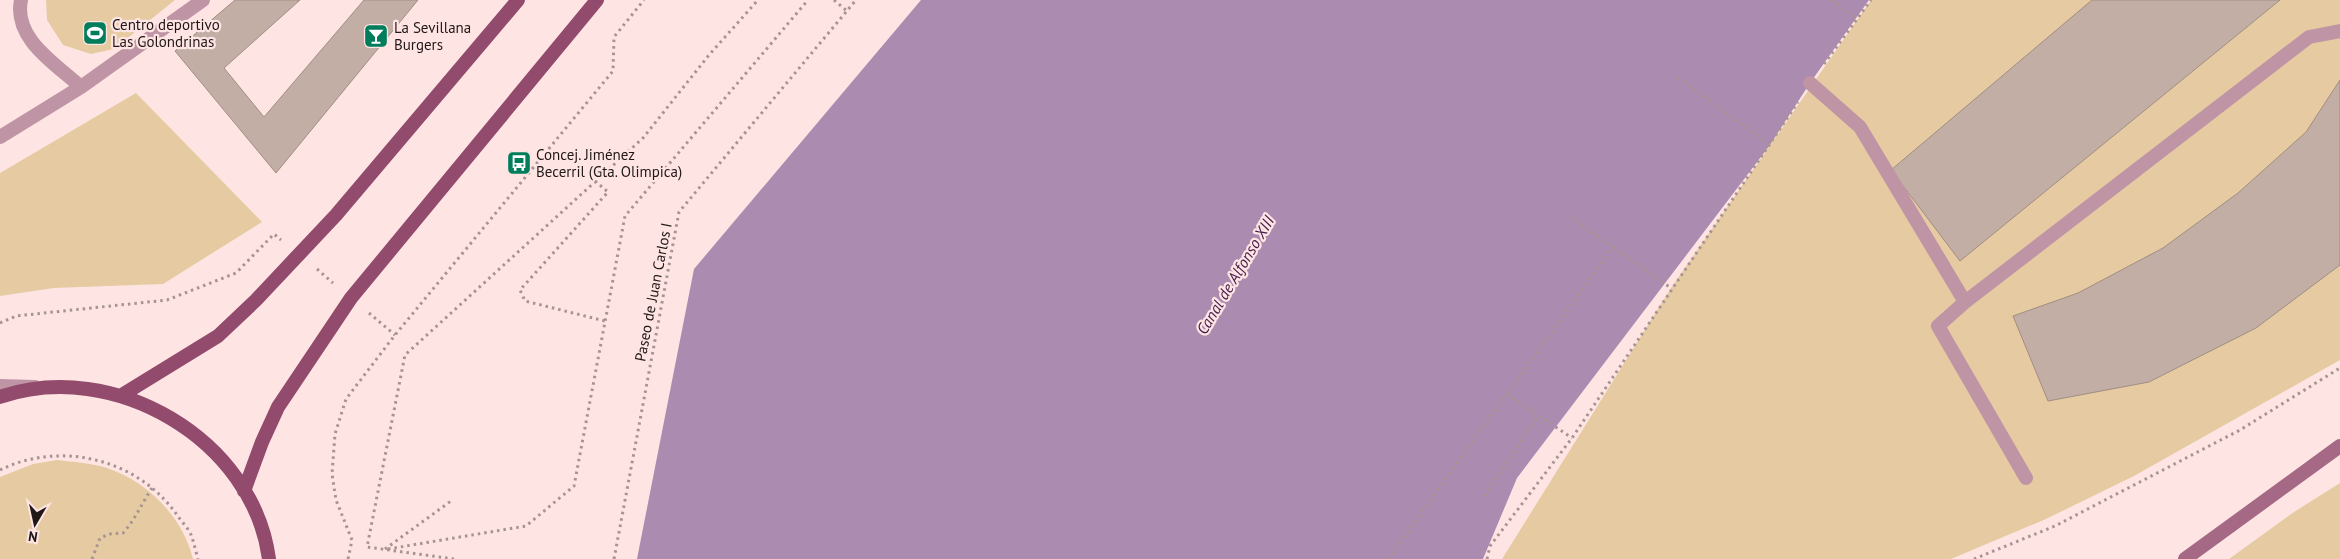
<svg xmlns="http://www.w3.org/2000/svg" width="2340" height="559" font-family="'PT Sans',sans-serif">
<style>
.green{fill:#e6cba2}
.water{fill:#ab8bb0}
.building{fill:#c2aea4;stroke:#a08d83}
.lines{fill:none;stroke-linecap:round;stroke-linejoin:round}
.path{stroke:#a69493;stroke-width:3;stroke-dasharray:2.5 4;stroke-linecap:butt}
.service{stroke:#bf95a6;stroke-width:14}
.minor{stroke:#bf95a6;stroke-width:14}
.secondary{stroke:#a56985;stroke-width:14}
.primary{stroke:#924a6d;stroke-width:14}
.labels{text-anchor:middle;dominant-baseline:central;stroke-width:4.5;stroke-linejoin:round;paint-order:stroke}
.poi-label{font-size:15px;fill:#201717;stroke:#fee5e4;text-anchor:start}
.street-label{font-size:15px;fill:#201717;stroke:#fee5e4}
.water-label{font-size:16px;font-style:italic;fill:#441b4a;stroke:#fee5e4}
</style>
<rect width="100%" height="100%" fill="#fee5e4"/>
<path class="green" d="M46 0H175L114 49 91 54 63 45 47 20Z
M1871 0H2340V360L2134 476 2046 519 1951 559H1502L1671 288Z
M136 93 262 222 163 284 54 288 0 296V173Z
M57 460C74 462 91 463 107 468 147 481 183 517 193 559H0V477L33 464Z
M2340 483V559H2229L2294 512Z"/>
<path class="water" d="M921 0H1869L1810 83 1770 145 1517 478 1483 559H637L694 269Z"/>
<path class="building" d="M235 0H300L224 68 264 117 364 0H418L276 173 175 51Z
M2092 0H2280L1960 261 1891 170Z
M2340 80V265L2256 328 2149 382 2048 401 2013 316 2078 293 2163 248 2238 193 2306 132Z"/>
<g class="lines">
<path class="path" d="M834 0 847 11
M1832 0 1857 18
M1824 64 1871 0
M1678 77 1770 145
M595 181 608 192 520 290 525 301 605 321
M1571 217 1671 288
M317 269 333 283
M369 313 395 335
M0 323 16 316 167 300 236 273 274 234 281 240
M1507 394 1572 438
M0 470C61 440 138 459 177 515 182 522 189 529 192 537 194 544 196 552 198 559
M1485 496 1538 415
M385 549 451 501
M388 549 526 526 574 486 625 216 808 0
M92 559 100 538 110 534 123 533C135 520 142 503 152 488
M348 559 352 540 336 500 332 474 335 434 346 399 395 335 613 71 614 37 644 0
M454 559 367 547 405 355 643 138 709 55 758 0
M614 559 679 212 856 0
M1388 559 1613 247
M1487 559 1490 546 1572 438 1798 102
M1974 559 2055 526 2240 430 2340 368"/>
<path class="service" d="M1810 83 1860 127 1965 302
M2026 478 1938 326 1965 302 2309 37 2340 31"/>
<path class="minor" d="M21 0C13 39 56 64 81 87
M0 137 81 87 203 0
M0 386 35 387"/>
<path class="secondary" d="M2185 559 2340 446"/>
<path class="primary" d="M122 395 218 336 256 300 336 215 518 0
M0 397C113 358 253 439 269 559
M244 491 262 442 278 407 351 298 597 0"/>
</g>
<defs>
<symbol id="stadium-square" viewBox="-11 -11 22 22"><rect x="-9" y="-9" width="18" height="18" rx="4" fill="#017d5c" stroke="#fee5e4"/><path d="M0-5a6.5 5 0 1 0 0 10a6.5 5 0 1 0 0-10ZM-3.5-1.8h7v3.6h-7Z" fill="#fff"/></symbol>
<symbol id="bar-square" viewBox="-11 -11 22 22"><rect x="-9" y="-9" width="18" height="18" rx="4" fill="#017d5c" stroke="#fee5e4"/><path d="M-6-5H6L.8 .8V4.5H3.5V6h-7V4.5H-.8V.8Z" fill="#fff"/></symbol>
<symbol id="bus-square" viewBox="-11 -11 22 22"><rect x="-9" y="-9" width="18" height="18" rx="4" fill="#017d5c" stroke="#fee5e4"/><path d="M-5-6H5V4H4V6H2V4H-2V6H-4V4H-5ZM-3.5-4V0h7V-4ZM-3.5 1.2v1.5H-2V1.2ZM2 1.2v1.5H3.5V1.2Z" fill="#fff"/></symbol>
</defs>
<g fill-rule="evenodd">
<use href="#stadium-square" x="81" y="19" width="28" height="28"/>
<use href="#bar-square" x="362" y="22" width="28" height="28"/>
<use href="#bus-square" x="505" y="149" width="28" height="28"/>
</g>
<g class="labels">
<g class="poi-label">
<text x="112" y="24">Centro deportivo<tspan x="112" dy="17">Las Golondrinas</tspan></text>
<text x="394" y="27">La Sevillana<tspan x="394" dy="17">Burgers</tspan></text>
<text x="536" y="154">Concej. Jiménez<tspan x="536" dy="17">Becerril (Gta. Olimpica)</tspan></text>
</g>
<g class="street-label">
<text transform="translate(653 292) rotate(-79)">Paseo de Juan Carlos I</text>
</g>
<g class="water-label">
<text transform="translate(1235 275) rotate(-59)">Canal de Alfonso XIII</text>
</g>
</g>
<g transform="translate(35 524) rotate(189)" stroke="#fee5e4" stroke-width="4" paint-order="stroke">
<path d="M0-4L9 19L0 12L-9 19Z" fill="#201717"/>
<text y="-8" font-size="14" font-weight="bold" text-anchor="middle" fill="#201717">N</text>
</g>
</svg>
